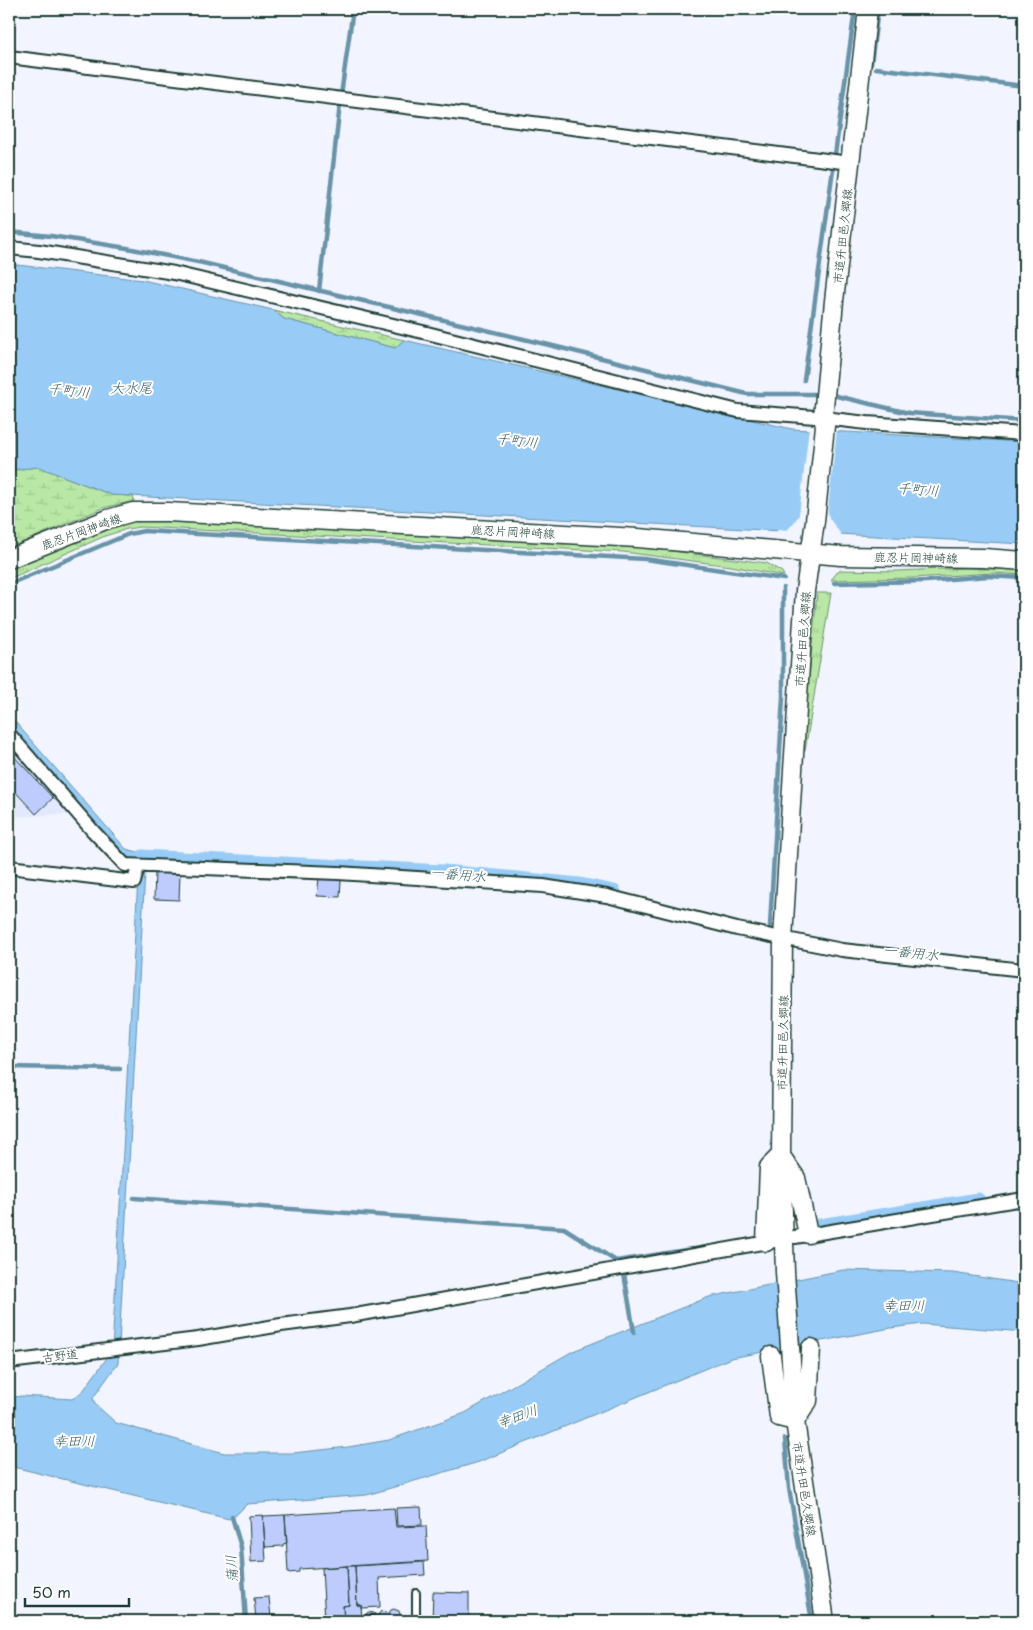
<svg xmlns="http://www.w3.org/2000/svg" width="1033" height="1630" font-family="'Playpen Sans','Klee One',sans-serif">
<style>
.built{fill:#e2e9fe}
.grass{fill:url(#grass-tufts);stroke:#6c926c}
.wetland{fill:url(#wetland-marsh);stroke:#6c926c}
.water{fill:#98ccf6;stroke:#6893a8}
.pier{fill:#f2f5ff}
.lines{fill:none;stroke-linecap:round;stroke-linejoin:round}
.stream{stroke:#6893a8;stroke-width:4.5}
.canal{stroke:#98ccf6;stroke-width:15}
.building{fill:#bdccfd;stroke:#1f3d34}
.lane-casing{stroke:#1f3d34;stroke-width:10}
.street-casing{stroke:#1f3d34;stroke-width:16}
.secondary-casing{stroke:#1f3d34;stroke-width:21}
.lane{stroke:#fff;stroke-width:6}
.street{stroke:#fff;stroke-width:12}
.secondary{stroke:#fff;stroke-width:18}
.labels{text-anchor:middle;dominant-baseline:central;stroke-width:4;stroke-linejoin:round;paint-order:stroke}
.street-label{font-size:12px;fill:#1f3d34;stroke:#fff}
.water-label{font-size:14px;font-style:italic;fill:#3d6164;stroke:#fff}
</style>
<defs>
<pattern id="grass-tufts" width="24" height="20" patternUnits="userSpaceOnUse" patternTransform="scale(1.25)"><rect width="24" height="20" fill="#b9e7a5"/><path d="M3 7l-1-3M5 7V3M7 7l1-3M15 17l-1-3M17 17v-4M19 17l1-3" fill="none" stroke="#9fc78f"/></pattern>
<pattern id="wetland-marsh" width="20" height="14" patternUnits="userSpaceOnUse" patternTransform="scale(1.25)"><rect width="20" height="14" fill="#b9e7a5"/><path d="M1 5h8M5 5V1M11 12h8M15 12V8" fill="none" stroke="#9fc78f"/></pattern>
</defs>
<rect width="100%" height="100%" fill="#f2f5ff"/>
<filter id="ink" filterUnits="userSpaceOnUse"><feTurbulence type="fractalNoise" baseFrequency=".02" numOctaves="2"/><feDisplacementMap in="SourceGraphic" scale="10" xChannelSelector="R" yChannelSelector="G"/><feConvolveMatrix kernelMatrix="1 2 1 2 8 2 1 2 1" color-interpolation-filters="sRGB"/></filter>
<g filter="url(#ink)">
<path class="built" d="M9 743 68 814 9 817Z"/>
<path class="grass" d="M143 519 623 545 767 563 782 572 784 576 731 566 623 552 140 527 127 529 105 536 9 579V567L105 526 133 520Z
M966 568 1024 570V575L993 573 913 578 831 580 839 570 897 571Z
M817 593H831L805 751H802Z"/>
<path class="wetland" d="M273 310 404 340 395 348 284 319Z
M39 467 112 495 133 496 134 501 103 508 9 548V470Z"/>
<path class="water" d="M9 264 143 280 273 310 284 319 395 348 404 340 792 429 1024 442V544L112 495 39 467 9 470Z
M9 715 126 849 146 854 118 1363 93 1398 95 1404 116 1423 224 1453H293L348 1447 389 1440 465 1413 573 1351 709 1297 843 1270 953 1273 1024 1284V1332L923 1324 891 1328 731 1358 479 1462 367 1495 247 1504 236 1515 229 1519 9 1466V1398L21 1396 72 1399 83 1391 112 1351 139 860 123 856 9 728Z"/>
<path class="pier" d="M809 427 837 429 828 510 829 518 842 536 777 532 778 529 787 530 793 524 799 515Z"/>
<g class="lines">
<path class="stream" d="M871 64 878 9
M876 68 1024 86
M9 232 51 236 127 248 203 263 545 344 747 394H820
M319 291 341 95 353 9
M804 380 855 9
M828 394 909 413 1024 421
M834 583 926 581 988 576 1024 578
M9 584 129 534 144 531 645 559 784 579
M770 926 783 697V588
M9 1067 120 1069
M134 1198 564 1228 616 1261 692 1249
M624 1274 634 1332
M785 1439 789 1488 812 1621
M232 1517 241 1547 246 1621"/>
<path class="canal" d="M142 857 444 872 580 885 614 892
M820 1226 978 1200"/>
</g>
<path class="building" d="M9 751 53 798 36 814 9 785Z
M155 873 180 874 179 900 154 899Z
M319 878 341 880 340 897 317 896Z
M421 1507 422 1525 397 1526 396 1508Z
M394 1508 396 1527 426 1526 428 1561 299 1569V1572L288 1573 285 1515Z
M263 1515 266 1561 251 1562 249 1516Z
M285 1515 287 1543 283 1544V1546L265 1547 263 1516Z
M424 1562 425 1575 379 1578 380 1607 361 1608V1605H357L355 1566Z
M347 1566H355L357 1605H361L362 1620 358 1621H344L343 1606 349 1605Z
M347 1566 349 1605 343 1606 344 1621H325L322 1568Z
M433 1592 469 1593V1621H432Z
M269 1597 271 1618 256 1620 254 1598Z
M394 1609 399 1611 400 1614 398 1620H375L374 1615H365V1620V1615L368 1612 374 1613 377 1617 381 1611 386 1612 388 1614 391 1610Z
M365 1615H374L375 1620 398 1619V1621H358L366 1620Z"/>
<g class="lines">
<defs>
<path id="lane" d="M416 1593V1621"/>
<path id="street" d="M9 57 850 163
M9 248 39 251 174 273 427 333 738 411 815 417 867 423 1024 434
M9 734 93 831 125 865 338 873 543 886 607 896 737 929 842 950 1024 970
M9 867 134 882 138 866
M795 1237 1024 1199
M9 1362 198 1339 281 1325 350 1316 774 1241"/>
<path id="secondary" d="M9 559 108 519 133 512H168L638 538 841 556 984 558 1024 561
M781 1156 796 1178 808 1234
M766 1242 769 1167 781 1155
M771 1356 779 1417 795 1421
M795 1421 808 1401 811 1348
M825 1621 795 1421 785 1272 781 1155 783 939 793 770 805 591 815 521 825 426 823 417 834 301 868 9"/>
</defs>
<use href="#lane" class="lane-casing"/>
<use href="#street" class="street-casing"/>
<use href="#secondary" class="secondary-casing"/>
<use href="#lane" class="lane"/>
<use href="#street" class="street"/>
<use href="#secondary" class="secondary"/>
</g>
</g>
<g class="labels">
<g class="street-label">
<text transform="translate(842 236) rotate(-84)">市道升田邑久郷線</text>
<text transform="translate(81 531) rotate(-20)">鹿忍片岡神崎線</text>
<text transform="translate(513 531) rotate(3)">鹿忍片岡神崎線</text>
<text transform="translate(916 557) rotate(1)">鹿忍片岡神崎線</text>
<text transform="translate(802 639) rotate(-86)">市道升田邑久郷線</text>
<text transform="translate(782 1043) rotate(-89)">市道升田邑久郷線</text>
<text transform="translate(60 1355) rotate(-7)">古野道</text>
<text transform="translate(805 1489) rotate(81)">市道升田邑久郷線</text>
</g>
<g class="water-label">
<text x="131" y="387">大水尾</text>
<text transform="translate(69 390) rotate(6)">千町川</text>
<text transform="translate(517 440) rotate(7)">千町川</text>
<text transform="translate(918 489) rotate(4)">千町川</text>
<text transform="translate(458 874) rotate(5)">一番用水</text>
<text transform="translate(911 952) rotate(6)">一番用水</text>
<text transform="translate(904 1305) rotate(-1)">幸田川</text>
<text transform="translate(517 1416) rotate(-20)">幸田川</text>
<text x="74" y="1440">幸田川</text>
<text transform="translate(231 1569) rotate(-94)">蒲川</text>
</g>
</g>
<rect width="1033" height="1630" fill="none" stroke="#fff" stroke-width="30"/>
<rect x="15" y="15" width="1003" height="1600" fill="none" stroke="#1f3d34" stroke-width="2" filter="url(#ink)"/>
<path d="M25 1598v8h104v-8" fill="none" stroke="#1f3d34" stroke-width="2.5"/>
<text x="32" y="1598" font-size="15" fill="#1f3d34" stroke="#ffffff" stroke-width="4" paint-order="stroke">50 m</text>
</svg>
